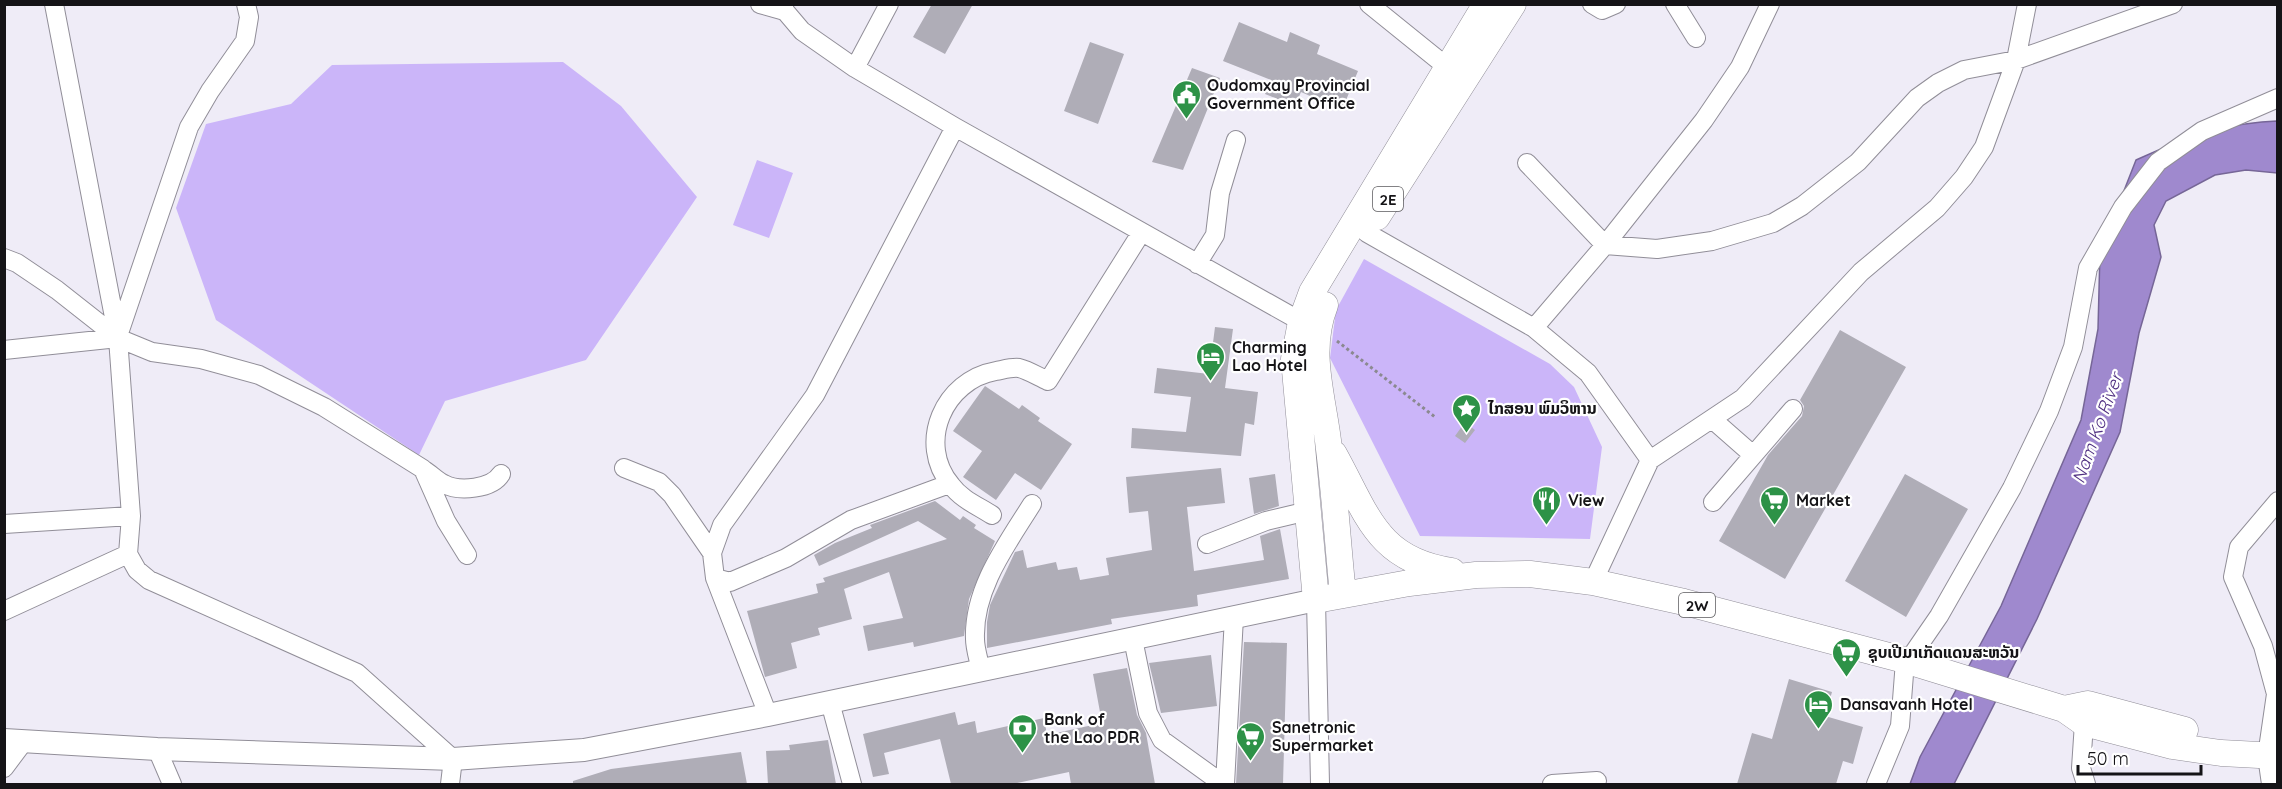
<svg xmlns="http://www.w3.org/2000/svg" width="2282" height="789" font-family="Quicksand,'Noto Sans Lao',sans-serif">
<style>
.green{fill:#cbb5f9}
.water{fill:#9f89ce;stroke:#766697;stroke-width:1.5}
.building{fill:#afadb7}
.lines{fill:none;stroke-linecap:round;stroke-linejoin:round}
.minor-casing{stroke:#918e98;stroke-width:20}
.major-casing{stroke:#918e98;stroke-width:24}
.highway-casing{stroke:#918e98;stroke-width:27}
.path{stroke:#8b8990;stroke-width:3;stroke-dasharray:3 3;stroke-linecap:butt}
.minor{stroke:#fff;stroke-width:18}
.major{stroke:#fff;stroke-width:22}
.highway{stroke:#fff;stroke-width:26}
.labels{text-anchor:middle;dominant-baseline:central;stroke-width:4.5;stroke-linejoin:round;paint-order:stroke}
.shield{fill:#fff;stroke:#5b5a5d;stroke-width:1.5}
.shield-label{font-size:15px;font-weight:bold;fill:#151417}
.poi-label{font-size:16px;font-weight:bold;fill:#151417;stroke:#fff;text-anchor:start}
.water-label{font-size:18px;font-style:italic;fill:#4f2f81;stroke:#fff}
</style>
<rect width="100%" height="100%" fill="#efecf7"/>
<path class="green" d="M563 62 621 106 697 197 586 360 445 401 419 455 216 320 176 208 206 124 291 104 332 65Z
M757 160 793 173 769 238 733 225Z
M1364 259 1550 364 1574 387 1602 447 1590 539 1420 536 1330 358 1336 310Z"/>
<path class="water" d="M2277 121V173L2246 170 2215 175 2166 201 2154 225 2161 257 2139 333 2120 432 2037 619 1954 784H1910L1920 757 2001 606 2081 420 2098 329 2100 252 2136 160C2179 140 2229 122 2277 121Z"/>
<path class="building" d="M932 4H973L945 54 913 37Z
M1239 22 1287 42 1290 32 1320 45 1317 54 1358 71 1342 110 1301 92 1295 106 1265 94 1271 80 1223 61Z
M1090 42 1124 54 1098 124 1064 111Z
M1192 68 1220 78 1183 170 1152 162Z
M1215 327 1233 329 1225 388 1258 392 1254 425 1245 423 1241 456 1131 448 1132 428 1186 432 1191 397 1154 393 1157 368 1209 374Z
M1840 330 1906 367 1785 579 1719 541 1768 455 1802 416 1804 406 1800 400Z
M985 386 1019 409 1022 405 1040 418 1038 421 1072 444 1041 490 1015 473 996 500 963 477 982 451 953 431Z
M1465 422 1475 430 1465 443 1455 436Z
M1221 468 1225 503 1187 507 1194 571 1264 560 1260 536 1280 529 1289 579 1197 595 1198 606 1111 619 1112 624 987 648V622L990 605 1015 552 1023 550 1027 568 1056 562 1058 570 1077 567 1080 580 1109 575 1106 558 1152 550 1148 511 1129 513 1126 477Z
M1275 474 1279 506 1254 514 1249 478Z
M1905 474 1968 509 1906 617 1845 581Z
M935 501 960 520 963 516 976 525 974 528 995 541 969 599 964 636 914 647 913 642 868 651 863 626 903 618 889 572 844 589 852 619 818 628 820 635 791 643 797 668 765 677 747 611 818 593 816 584 825 582 823 578 947 539 918 521 819 566 814 555 835 543 872 528 870 525Z
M1244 642 1287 643 1283 784H1236Z
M1211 655 1217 706 1161 713 1149 663Z
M1127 668 1137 715 1146 733 1155 784H1071L1069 772 1013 784H951L940 739 884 753 889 774 873 777 863 734 955 712 958 725 975 721 977 733 1044 718 1047 735 1102 723 1093 674Z
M1789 679 1832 692 1825 716 1863 727 1853 764 1843 761 1836 784H1737L1752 733 1772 739Z
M828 740 836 784H768L766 751 790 750 789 745Z
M741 752 747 784H573V781L611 769Z"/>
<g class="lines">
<defs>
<path id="minor" d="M54 4 118 338 131 516 128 554 137 570 149 580 357 673 453 759 450 784
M760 4 785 11
M783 4 785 11 802 31 855 68 955 127 1309 326
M1369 4 1447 67
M1592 4 1602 10 1616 4
M1675 4 1696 38
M855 68 889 4
M1527 163 1605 245 1657 249 1712 241 1773 223 1802 206 1858 162 1917 98 1938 83 1964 70 2016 60 2173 4
M1367 233 1534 328 1588 373 1650 460 1593 582
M4 258 17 263 57 290 118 338 152 352 201 359 259 375 324 407 423 469 446 521 467 555
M1197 264 1215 235 1220 193 1236 140
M1534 328 1605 245 1704 120 1740 67 1770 4
M118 336 189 127 210 91 245 41 249 17 246 4
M4 350 118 338
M1712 419 1753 455
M1650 460 1743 398 1861 272 1937 208 1964 177 1984 147 2016 60 2027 4
M624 468 659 482 672 495 712 553
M424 470C431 474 437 481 444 484 459 492 492 489 501 474
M1713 502 1793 409
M992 515C978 506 961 499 951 485 916 443 944 380 996 371 1002 370 1012 367 1019 368 1028 370 1039 377 1048 381L1141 233
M4 524 131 516
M1207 544 1266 521 1308 511
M715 578 730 582 786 558 851 520 949 484
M1316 600 1320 784
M4 611 128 554
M1133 639 1148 713 1162 740 1223 784
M1908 661 1939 616 2012 488 2049 411 2073 347 2088 268 2123 207 2158 162 2202 131 2278 98
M981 671C979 660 975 649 975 639 973 589 1007 544 1032 504
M830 702 852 784
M768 715 715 578 712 553 722 525 815 395 955 127
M2084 723 2081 768 2086 784
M157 749 172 784
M4 768 25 740
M1225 784 1234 617
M1552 784 1597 781
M1876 784 1900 726 1905 661
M2271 784 2267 756 2276 694 2263 646 2233 577 2239 547 2278 501"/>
<path id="major" d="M4 740 157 749 453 759 584 750 768 715 1316 600"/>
<path id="highway" d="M1486 4 1312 292 1301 322 1294 359 1316 600 1409 583 1476 575 1530 574 1593 582 1684 602 1908 661 2064 709 2084 723 2172 746 2221 753 2278 756
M1377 217 1513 4
M1325 305C1306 353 1324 399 1329 449 1335 497 1338 546 1343 595
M1334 454C1367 513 1376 560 1452 571
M2064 709 2088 704 2185 730"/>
</defs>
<use href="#minor" class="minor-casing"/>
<use href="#major" class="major-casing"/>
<use href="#highway" class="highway-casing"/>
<path class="path" d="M1337 341 1435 417"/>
<use href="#minor" class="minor"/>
<use href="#major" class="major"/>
<use href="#highway" class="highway"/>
</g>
<defs>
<symbol id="civic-pin" viewBox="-11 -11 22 30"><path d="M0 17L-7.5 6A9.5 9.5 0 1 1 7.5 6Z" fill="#2d9247" stroke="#fff"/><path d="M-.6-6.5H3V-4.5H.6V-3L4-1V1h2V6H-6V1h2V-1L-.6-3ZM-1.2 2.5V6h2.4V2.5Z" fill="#fff"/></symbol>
<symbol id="hotel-pin" viewBox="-11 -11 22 30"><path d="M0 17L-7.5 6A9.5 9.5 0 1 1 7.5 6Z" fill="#2d9247" stroke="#fff"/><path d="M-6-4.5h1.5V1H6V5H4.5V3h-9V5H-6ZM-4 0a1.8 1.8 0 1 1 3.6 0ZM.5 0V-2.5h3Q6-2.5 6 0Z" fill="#fff"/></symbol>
<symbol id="sight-pin" viewBox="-11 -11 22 30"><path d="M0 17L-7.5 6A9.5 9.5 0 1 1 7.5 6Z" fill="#2d9247" stroke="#fff"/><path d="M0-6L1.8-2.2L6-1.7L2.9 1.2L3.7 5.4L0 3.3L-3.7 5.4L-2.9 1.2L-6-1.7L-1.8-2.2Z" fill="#fff"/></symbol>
<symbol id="restaurant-pin" viewBox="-11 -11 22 30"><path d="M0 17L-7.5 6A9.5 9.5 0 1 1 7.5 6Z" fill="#2d9247" stroke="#fff"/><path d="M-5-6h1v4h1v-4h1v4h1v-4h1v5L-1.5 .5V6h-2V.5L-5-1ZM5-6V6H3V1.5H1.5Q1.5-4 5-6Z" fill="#fff"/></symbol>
<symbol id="supermarket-pin" viewBox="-11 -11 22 30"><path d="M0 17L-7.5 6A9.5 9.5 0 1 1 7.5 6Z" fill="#2d9247" stroke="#fff"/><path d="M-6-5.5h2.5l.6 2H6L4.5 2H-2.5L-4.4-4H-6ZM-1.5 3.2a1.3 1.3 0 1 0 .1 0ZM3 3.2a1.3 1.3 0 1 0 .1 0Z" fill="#fff"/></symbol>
<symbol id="bank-pin" viewBox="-11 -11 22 30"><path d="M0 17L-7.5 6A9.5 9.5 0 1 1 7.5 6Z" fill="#2d9247" stroke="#fff"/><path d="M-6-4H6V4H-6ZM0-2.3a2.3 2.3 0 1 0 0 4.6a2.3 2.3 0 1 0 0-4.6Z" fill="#fff"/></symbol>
</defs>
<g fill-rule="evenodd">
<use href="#civic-pin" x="1170" y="78" width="33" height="45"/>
<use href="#hotel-pin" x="1194" y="340" width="33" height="45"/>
<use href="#sight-pin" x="1450" y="392" width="33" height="45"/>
<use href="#restaurant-pin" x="1530" y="484" width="33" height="45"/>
<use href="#supermarket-pin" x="1758" y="484" width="33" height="45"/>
<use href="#supermarket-pin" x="1830" y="636" width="33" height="45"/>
<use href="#hotel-pin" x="1802" y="688" width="33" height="45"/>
<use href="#bank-pin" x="1006" y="712" width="33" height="45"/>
<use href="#supermarket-pin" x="1234" y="720" width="33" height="45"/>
</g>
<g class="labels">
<g class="shield">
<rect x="1373" y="187" width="30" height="24" rx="4.5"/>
<rect x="1679" y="593" width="36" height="24" rx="4.5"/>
</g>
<g class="shield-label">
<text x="1388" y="199">2E</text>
<text x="1697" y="605">2W</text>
</g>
<g class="poi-label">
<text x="1207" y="85">Oudomxay Provincial<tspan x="1207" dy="18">Government Office</tspan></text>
<text x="1232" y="347">Charming<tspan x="1232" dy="18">Lao Hotel</tspan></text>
<text x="1488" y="408">ໄກສອນ ພົມວິຫານ</text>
<text x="1568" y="500">View</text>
<text x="1796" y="500">Market</text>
<text x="1868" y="652">ຊຸບເປີມາເກັດແດນສະຫວັນ</text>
<text x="1840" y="704">Dansavanh Hotel</text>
<text x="1044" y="719">Bank of<tspan x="1044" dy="18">the Lao PDR</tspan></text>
<text x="1272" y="727">Sanetronic<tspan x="1272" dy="18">Supermarket</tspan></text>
</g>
<g class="water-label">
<text transform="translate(2097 428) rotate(-70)">Nam Ko River</text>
</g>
</g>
<rect width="2282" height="789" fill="none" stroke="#151417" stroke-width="12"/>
<path d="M2078 765v9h123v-9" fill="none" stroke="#151417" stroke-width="3"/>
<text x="2087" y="765" font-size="18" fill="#151417" stroke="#ffffff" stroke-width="4.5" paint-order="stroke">50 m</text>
</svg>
